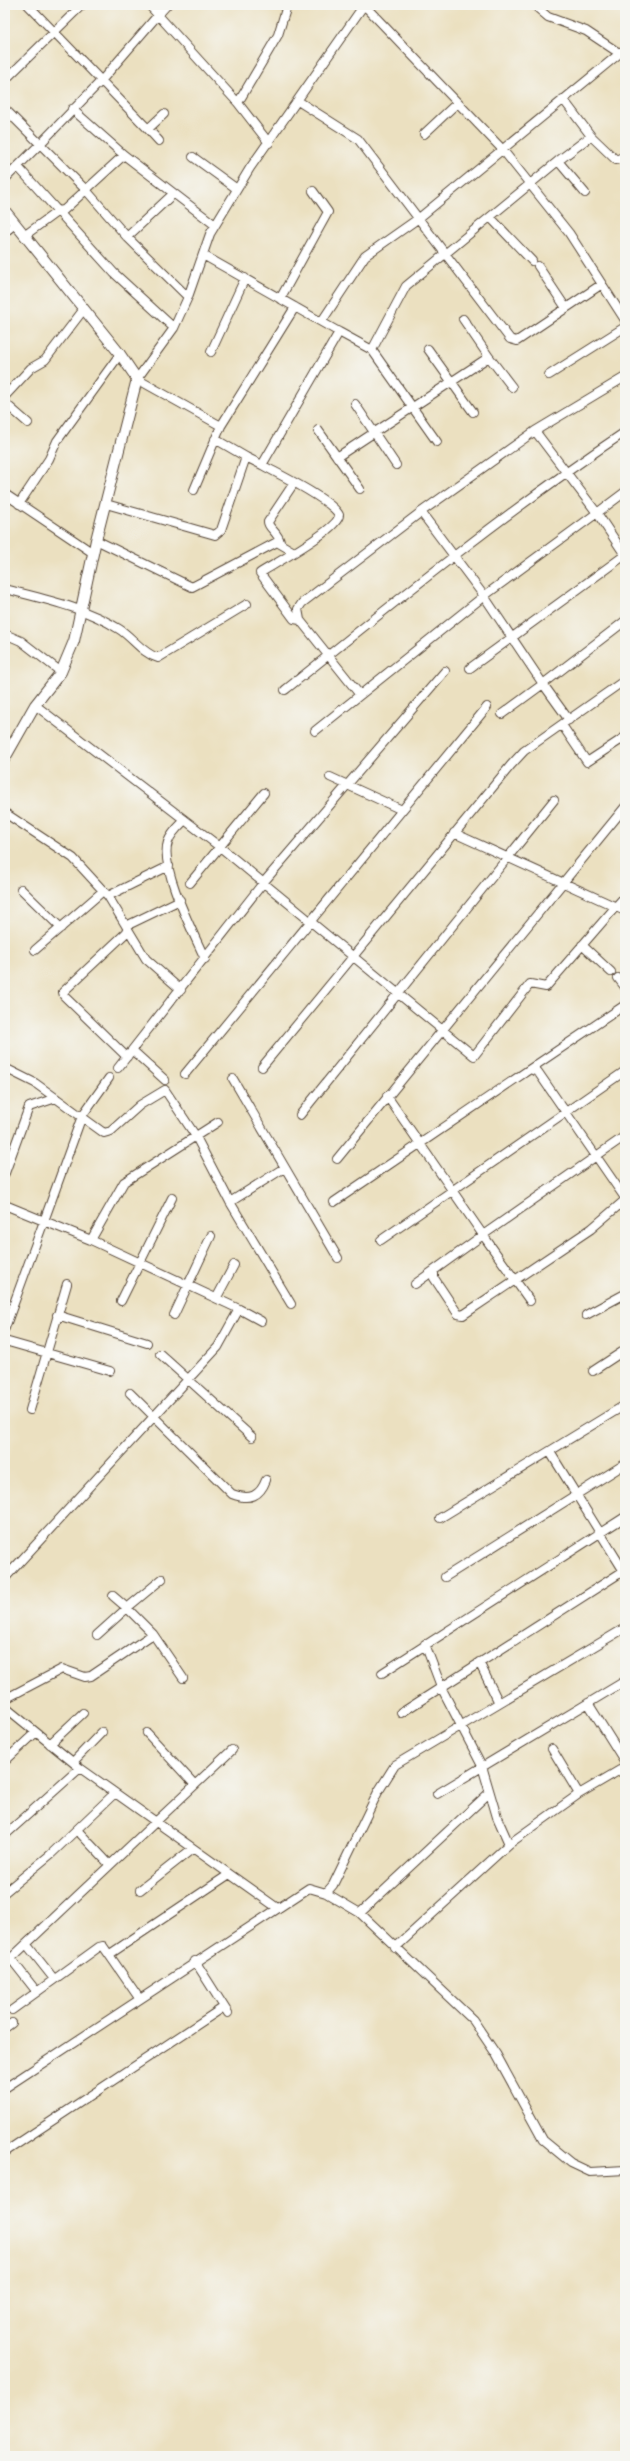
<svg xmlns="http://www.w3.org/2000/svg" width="630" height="2461" font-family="'Indie Flower',sans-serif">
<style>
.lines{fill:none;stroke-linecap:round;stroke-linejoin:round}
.minor-casing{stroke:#554536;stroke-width:10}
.tertiary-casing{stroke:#554536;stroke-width:12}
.minor{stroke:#fff;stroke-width:8}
.tertiary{stroke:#fff;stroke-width:10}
</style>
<rect width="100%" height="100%" fill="#f6f6f2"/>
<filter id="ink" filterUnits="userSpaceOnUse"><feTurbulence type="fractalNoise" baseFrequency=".025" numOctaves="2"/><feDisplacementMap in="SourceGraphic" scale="8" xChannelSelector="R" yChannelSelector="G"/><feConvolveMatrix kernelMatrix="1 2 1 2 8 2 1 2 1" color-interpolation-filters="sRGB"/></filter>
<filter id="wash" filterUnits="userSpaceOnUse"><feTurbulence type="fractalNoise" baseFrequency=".012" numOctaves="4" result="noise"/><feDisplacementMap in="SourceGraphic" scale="16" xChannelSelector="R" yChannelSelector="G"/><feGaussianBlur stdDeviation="0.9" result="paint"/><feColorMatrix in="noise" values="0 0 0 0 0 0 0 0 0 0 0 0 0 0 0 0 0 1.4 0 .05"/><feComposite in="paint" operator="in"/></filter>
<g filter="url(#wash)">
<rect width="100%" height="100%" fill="#ebe0c0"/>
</g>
<g filter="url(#ink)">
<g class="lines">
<defs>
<path id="minor" d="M28 5 148 129 164 114
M149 5 158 15 101 81 40 144 86 190 127 237 188 297
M167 5 158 15 238 103 269 143
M364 5 502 149 569 233 625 320
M534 5 548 17 586 31 619 53
M5 80 82 5
M563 99 591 136
M298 101 358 139 510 339 517 341 602 284
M238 103 278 35 286 9 282 5
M5 109 40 144 5 179
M72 109 124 155 215 225
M148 129 159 141
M424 134 457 103
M193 157 237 189
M558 161 591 136 616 160 625 156
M18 167 114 273 174 328
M490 217 532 261
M5 232 15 224
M24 236 58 211 64 210 124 155
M127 237 173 194
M203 255 339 332 262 465 246 457
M538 266 566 308
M280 299 328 212 313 191
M463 319 489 357
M322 321 365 256 419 218 625 49
M339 332 372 350 437 442
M428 349 473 412
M372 350 406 286 558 161 585 193
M211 352 245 278
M549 375 625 327
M5 396 31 368 45 360 84 309
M5 403 28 423
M355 404 396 465
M221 426 295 307
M318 430 360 489
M535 431 625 377
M337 457 489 357 512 387
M262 465C278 474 332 500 339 515 339 529 274 564 260 573L294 619 300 620
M194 490 221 426 137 379 174 328 188 297 210 234 250 168 364 5
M625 492 597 513 625 555
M5 494 93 553
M19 504 49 459 57 441 120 354
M106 504 215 535 221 530 246 457 215 439
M96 540 192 587 277 542 294 552
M280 542C278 532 268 528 268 522L294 483
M5 589C43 599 84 607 119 629 132 637 142 653 158 658L247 604
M5 634 21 641 61 672
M470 668 625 555
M285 690C396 601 507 511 625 432
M360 695 300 620 298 609 302 603 421 512 535 431 597 513 484 596 421 512
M35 705 220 847 474 1056 530 984 546 987 625 896
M502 714 543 684 569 720
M562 725 587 762 625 737
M315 731 484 596 543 684 625 621
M330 777 402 810
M5 813 73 858 108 896 146 959 181 990
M185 820C179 826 171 833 168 842 159 867 194 934 205 959
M454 833 625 911
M190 883 264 793
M21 889 61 928
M108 896 169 866
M126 926 180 900
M582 945 611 972
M35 950 103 891
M618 978 625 987
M127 1057 64 996 63 992 128 931
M262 1067 511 765 524 751 625 680
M5 1068 35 1083 104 1133 111 1131 140 1105 165 1090 195 1135 230 1202 291 1304
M118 1068 129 1054
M530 1069 625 1005
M185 1074 487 707
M233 1079 338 1258
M165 1080 132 1050 263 883 445 671
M387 1096 483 1235 625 1136
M300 1115 554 800
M337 1159 625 807
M5 1173 29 1107 56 1098
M230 1202 284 1168
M334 1202 530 1069 538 1072 625 1198
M5 1205 44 1221 82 1116 109 1078
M381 1240 625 1071
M434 1271V1278L458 1314 463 1315 591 1229 625 1200
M415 1284 483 1235 530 1301
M217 1297 234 1265
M121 1301 172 1198
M239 1309 261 1321
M57 1315 147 1343
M174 1315 211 1236
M586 1315 623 1295 625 1298
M5 1328 44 1221 91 1240 124 1182 218 1122
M5 1341 110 1371
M160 1354 252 1437
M593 1371 625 1350
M130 1393 232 1494C250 1501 260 1496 266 1480
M30 1410 67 1284
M550 1452 625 1573
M440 1518 625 1405
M445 1577 625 1464
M5 1578 218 1347 239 1309 91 1240
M162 1579 127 1608 153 1634 183 1678
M97 1635 127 1608 113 1596
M425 1644 442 1689 482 1766 497 1817 509 1844
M479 1662 499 1703
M382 1673 625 1517
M5 1699 62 1669 85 1677 91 1676 153 1634
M588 1703 625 1762
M5 1707 80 1768 276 1907
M401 1713 625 1570
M147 1733 195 1785
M50 1744 83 1713
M552 1749 579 1794
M5 1761 35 1733
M73 1762 102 1732
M437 1794 625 1681
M77 1830 110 1865
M5 1835 80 1768
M140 1890 192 1849
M5 1892 51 1854 115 1793
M326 1893 333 1885 378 1792 395 1765 625 1628
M360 1913 489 1793
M27 1945 54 1979
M395 1948 509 1844 579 1794 625 1767
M110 1954 228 1875
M11 1959 37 1992
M195 1961 228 2013
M5 1964 232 1750
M12 2010 99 1947 103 1946 139 1998
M5 2028 12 2023
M5 2088 309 1888 326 1893 360 1913 473 2020 496 2054 543 2140 571 2163 590 2172 625 2170
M5 2152 224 2007"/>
<path id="tertiary" d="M5 211 120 354 137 379 96 540 74 641 61 672 35 705 5 758"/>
</defs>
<use href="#minor" class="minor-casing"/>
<use href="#tertiary" class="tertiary-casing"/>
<use href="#minor" class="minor"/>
<use href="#tertiary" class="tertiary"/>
</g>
</g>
<rect width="630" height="2461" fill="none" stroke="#f6f6f2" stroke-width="20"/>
</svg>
